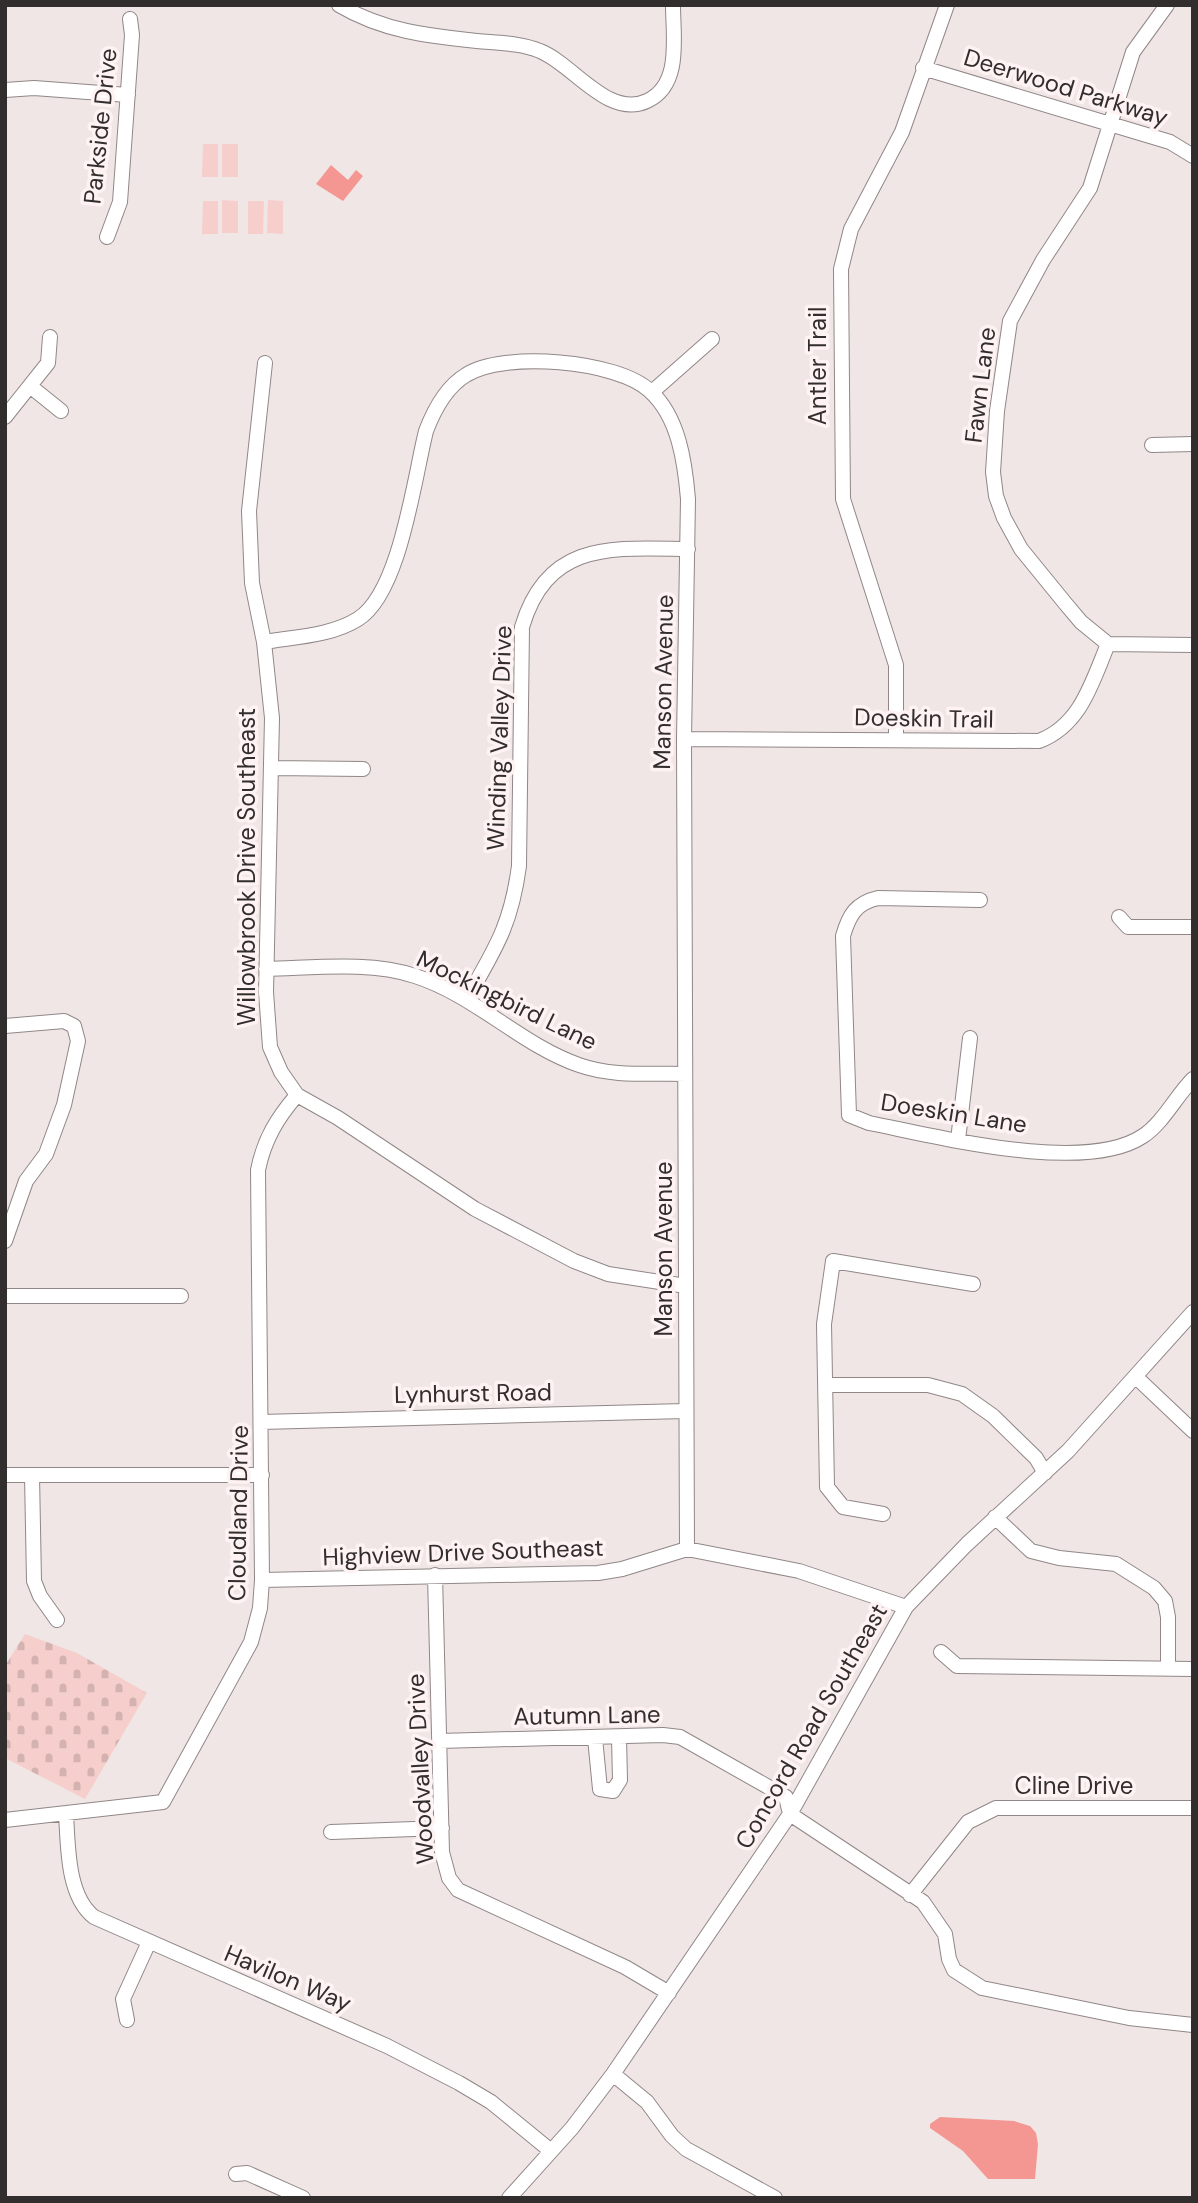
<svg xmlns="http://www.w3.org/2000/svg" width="1198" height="2203" font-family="'DM Sans',sans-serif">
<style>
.cemetery{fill:url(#cemetery-stones)}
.pitch{fill:#f6cfcc}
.water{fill:#f49691}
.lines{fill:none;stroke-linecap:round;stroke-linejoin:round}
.minor-casing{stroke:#918787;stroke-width:16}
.minor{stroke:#fff;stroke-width:14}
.labels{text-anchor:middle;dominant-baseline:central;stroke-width:7;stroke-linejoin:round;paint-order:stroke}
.street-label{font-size:24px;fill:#322e2e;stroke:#fef3f2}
</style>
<defs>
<pattern id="cemetery-stones" width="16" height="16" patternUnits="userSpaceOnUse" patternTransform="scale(1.75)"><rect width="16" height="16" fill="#f6cfcc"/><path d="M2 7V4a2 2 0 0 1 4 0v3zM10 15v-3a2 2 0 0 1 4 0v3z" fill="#d3b2b0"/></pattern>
</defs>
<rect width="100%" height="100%" fill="#f0e6e5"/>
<path class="cemetery" d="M25 1634 77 1653 147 1693 85 1799 5 1758V1666Z"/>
<path class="pitch" d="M203 144H218V177H202Z
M222 144H238V177H222Z
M222 200 238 201V233H222Z
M268 200 283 201V234L267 233Z
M203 201H218V234H202Z
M248 201H264L263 234H248Z"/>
<path class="water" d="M331 165 348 180 356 170 363 176 343 201 316 184Z
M940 2117 1014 2121 1030 2126 1036 2133 1038 2144 1035 2179H988L963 2151 930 2128V2124Z"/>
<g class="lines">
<defs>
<path id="minor" d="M339 5C383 31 428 36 477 41 499 43 521 43 540 51 573 64 608 119 647 101 682 85 673 37 673 5
M1167 5 1133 52 1090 188 1043 260 1010 321 997 411 993 472 996 496 1004 518 1021 549 1065 603 1081 622 1108 644 1193 645
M923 68 1170 142 1193 156
M5 90 34 88 128 95
M107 237 120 202 132 35 130 19
M265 363 249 511 252 583 264 642 272 718 266 992 270 1047 281 1072 297 1095 338 1118 475 1209 574 1261 608 1274 686 1286
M30 386 61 411
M652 392 712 339
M5 417 48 363 50 337
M1152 445 1193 444
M264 642C294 637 331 636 358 619 400 593 414 479 426 431 434 410 446 387 466 375 503 351 617 360 650 391 679 417 685 463 688 499L684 739 687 1549
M684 739 1039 741C1081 725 1092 682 1108 644
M896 740V665L843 499 841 269 851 229 902 132 947 5
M273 768 363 769
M980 900 878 898C856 903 849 915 843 936L849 1115 869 1123C936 1136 1085 1175 1143 1136 1163 1123 1176 1096 1193 1079
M1119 917 1128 927H1193
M266 969C314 968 370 961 415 976 475 995 521 1045 579 1065 612 1077 651 1073 685 1074
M466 1000C495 949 511 926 519 866L522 627C548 540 613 548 688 549
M5 1026 64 1021 74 1026 78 1041 64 1105 46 1154 26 1181 5 1241
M958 1140 970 1038
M5 1296H181
M1136 1377 1193 1431
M826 1385H928L962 1394 993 1416 1036 1458 1045 1473
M261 1422 685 1411
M5 1475H262
M32 1475 34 1581 40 1596 57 1620
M883 1514 843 1507 827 1487 824 1324 833 1261 973 1284
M995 1517 1031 1551 1059 1558 1116 1564 1154 1588 1165 1601 1168 1617V1669
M435 1575 442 1852 449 1878 458 1890 625 1967 669 1993
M262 1580 598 1573 622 1569 687 1549 799 1571 906 1607
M941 1652 957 1666 1193 1669
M595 1738 600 1789 613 1791 620 1780 619 1738
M439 1741 663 1735 680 1737 786 1797 790 1814 923 1902 945 1934 949 1959 954 1970 982 1988 1129 2018 1193 2025
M66 1813C68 1846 67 1896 94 1917L387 2046 459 2083 491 2102 551 2151
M5 1820 163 1802 251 1642 260 1608 262 1580 258 1170C264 1140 277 1118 297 1095
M331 1832 442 1828
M910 1895 968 1822 996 1808H1193
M127 2020 123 1999 149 1942
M613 2074 647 2102 672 2136 686 2149 775 2198
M236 2174 247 2173 303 2198
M509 2198 572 2128 613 2074 790 1814 906 1607 967 1544 1068 1451 1193 1312"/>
</defs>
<use href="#minor" class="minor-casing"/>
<use href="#minor" class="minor"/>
</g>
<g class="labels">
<g class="street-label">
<text transform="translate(1066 87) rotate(17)">Deerwood Parkway</text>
<text transform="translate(100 126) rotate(-84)">Parkside Drive</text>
<text transform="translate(817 366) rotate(-90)">Antler Trail</text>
<text transform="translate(980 385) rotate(-83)">Fawn Lane</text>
<text transform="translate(663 682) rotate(-89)">Manson Avenue</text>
<text transform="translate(924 718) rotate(1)">Doeskin Trail</text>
<text transform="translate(499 738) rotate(-88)">Winding Valley Drive</text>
<text transform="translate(246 867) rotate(-90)">Willowbrook Drive Southeast</text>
<text transform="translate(507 1000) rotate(26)">Mockingbird Lane</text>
<text transform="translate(954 1113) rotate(9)">Doeskin Lane</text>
<text transform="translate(663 1249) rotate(-90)">Manson Avenue</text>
<text transform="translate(473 1393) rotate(-1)">Lynhurst Road</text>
<text transform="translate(238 1513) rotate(-89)">Cloudland Drive</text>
<text transform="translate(463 1552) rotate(-2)">Highview Drive Southeast</text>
<text transform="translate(587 1715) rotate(-1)">Autumn Lane</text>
<text transform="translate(811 1726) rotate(-60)">Concord Road Southeast</text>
<text transform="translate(420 1769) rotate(-93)">Woodvalley Drive</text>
<text x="1074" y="1785">Cline Drive</text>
<text transform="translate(288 1978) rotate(23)">Havilon Way</text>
</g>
</g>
<rect width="1198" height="2203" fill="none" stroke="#322e2e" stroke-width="14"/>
</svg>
